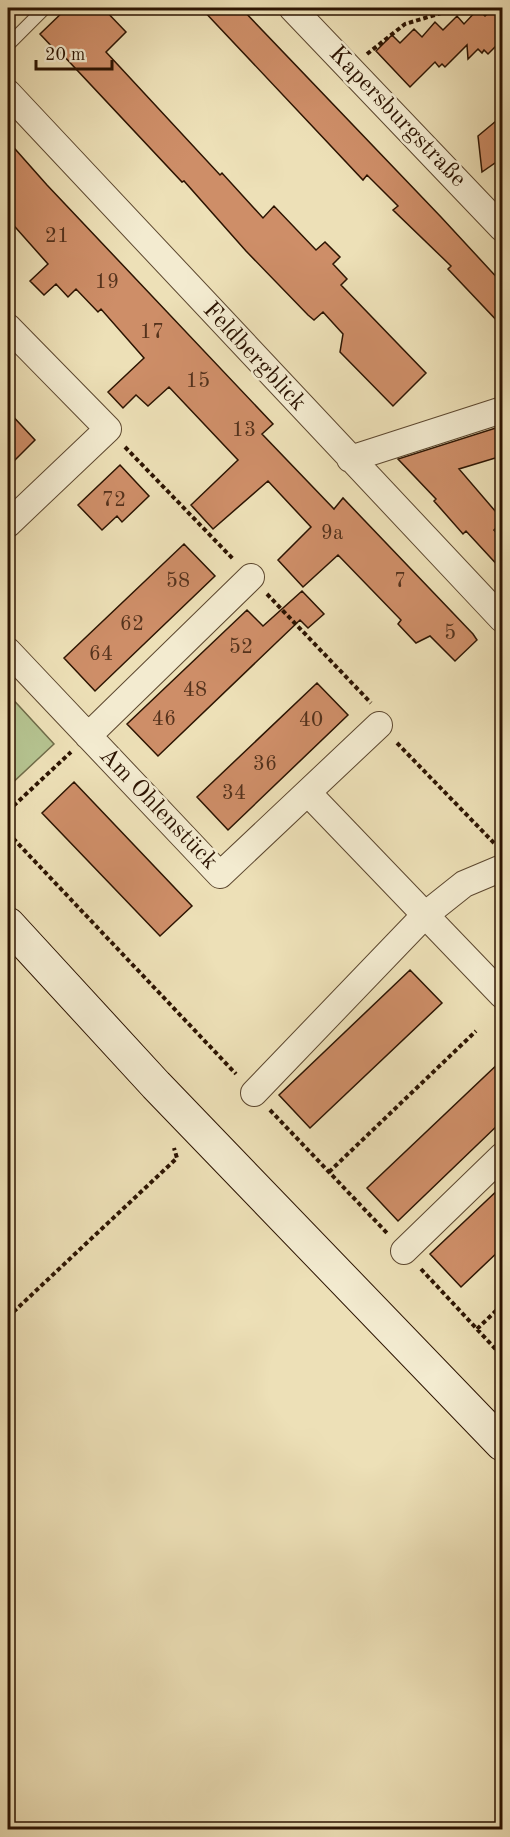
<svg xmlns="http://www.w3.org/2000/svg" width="510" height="1837" font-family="'Old Standard TT',serif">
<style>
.green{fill:#b5c390;stroke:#706c49;stroke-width:1.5}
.building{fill:#ce8e68;stroke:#2c1402;stroke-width:1.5}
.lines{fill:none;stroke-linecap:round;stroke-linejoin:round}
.lane-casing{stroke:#5c472f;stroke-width:14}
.street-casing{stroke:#5c472f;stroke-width:28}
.secondary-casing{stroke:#2c1402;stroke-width:35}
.path{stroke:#2c1402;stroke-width:4;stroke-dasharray:4.5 3;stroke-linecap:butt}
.lane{stroke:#f3ebd0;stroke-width:12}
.street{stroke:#f3ebd0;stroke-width:26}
.secondary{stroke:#f3ebd0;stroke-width:33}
.labels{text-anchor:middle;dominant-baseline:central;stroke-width:5;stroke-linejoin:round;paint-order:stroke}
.number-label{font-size:21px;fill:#54321c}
.street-label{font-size:24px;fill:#2c1402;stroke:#f3ebd0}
</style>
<rect width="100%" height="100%" fill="#ede0b7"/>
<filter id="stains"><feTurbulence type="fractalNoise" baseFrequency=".00333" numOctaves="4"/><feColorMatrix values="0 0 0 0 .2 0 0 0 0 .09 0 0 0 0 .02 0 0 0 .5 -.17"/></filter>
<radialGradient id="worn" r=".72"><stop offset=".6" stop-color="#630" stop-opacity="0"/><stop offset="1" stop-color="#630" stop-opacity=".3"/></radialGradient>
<path class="green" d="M8 694 54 744 8 787Z"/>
<path class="building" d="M67 8H103L126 32 106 52 220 175 222 173 263 218 274 206 316 250 325 242 340 257 333 264 347 279 341 285 426 373 393 406 340 352 343 334 323 312 314 320 308 315 246 251 184 181 182 182 60 52 58 53 40 34Z
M201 8H241L441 217 502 283V326L448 269 451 266 393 210 398 206 367 175 363 180Z
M495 8H502V40L488 54 484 50 482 53 478 49 468 59 467 45 445 67 442 64 439 67 435 62 410 87 376 51 392 35 400 43 414 29 422 37 435 22 443 30 457 16 464 24 478 9 485 16Z
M502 116V158L482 172 478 136Z
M8 141 47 185 273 424 262 434 334 509 343 498 473 634 477 640 455 661 430 636 416 643 398 624 401 620 338 555 303 587 278 560 311 527 268 481 213 529 191 505 238 460 169 387 148 406 136 395 123 408 108 392 144 358 101 309 98 312 76 289 68 297 56 284 44 295 30 281 48 264 8 219Z
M8 411 35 440 8 467Z
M502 426V456L459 469 502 519V522L494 530 502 540V570L466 531 463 534 434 501 436 499 398 459Z
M120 465 149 496 122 522 117 516 102 530 78 505Z
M184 544 215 576 95 691 64 658Z
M302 591 324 614 308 628 300 620 158 756 127 724 247 610 263 626Z
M317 683 348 715 228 830 197 797Z
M74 782 192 906 160 936 42 813Z
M410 970 442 1003 310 1128 279 1095Z
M502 1060V1121L398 1221 367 1188Z
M502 1186V1248L461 1287 430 1254Z"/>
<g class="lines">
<defs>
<path id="lane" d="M8 45 45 8"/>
<path id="street" d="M292 8 502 228
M8 93 502 619
M8 327 108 429 8 524
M350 459 502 410
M8 651 220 875 379 725
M88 736 251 577
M308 793 502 995
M254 1093 425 915 464 884 502 868
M404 1251 502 1156"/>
<path id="secondary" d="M8 924 156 1085 502 1444"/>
</defs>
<use href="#lane" class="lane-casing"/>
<use href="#street" class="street-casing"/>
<use href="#secondary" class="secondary-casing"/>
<path class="path" d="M367 54 405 24 458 8
M125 447 234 560
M267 594 371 703
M397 743 494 843
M8 811 71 752
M8 833 236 1074
M270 1110 387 1233
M329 1172 476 1031
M421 1269 502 1356
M8 1317 177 1158 174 1148
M477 1329 502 1305"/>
<use href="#lane" class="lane"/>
<use href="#street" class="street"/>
<use href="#secondary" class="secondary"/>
</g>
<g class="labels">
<g class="number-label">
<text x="57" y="236">21</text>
<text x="107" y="282">19</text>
<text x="152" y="332">17</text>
<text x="198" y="381">15</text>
<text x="244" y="430">13</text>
<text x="114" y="500">72</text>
<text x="332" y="533">9a</text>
<text x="178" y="581">58</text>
<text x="400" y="581">7</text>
<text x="132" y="624">62</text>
<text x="450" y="633">5</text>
<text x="241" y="647">52</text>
<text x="101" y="654">64</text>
<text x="195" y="690">48</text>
<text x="164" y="719">46</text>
<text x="311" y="720">40</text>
<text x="265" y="764">36</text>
<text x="234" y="793">34</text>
</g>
<g class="street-label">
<text transform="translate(397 117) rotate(46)">Kapersburgstraße</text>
<text transform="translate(254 357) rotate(47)">Feldbergblick</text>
<text transform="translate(158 809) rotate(46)">Am Ohlenstück</text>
</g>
</g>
<rect width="510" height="1837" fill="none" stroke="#ede0b7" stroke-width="30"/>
<rect x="9" y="9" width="492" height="1819" fill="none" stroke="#2c1402" stroke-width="3"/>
<rect x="15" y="15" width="480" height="1807" fill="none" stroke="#2c1402" stroke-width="1.5"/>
<path d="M36 60v9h76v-9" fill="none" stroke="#2c1402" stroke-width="3"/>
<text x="45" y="60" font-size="18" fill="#2c1402" stroke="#f3ebd0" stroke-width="4.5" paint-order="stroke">20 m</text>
<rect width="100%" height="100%" filter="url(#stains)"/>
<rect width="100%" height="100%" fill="url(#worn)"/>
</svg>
